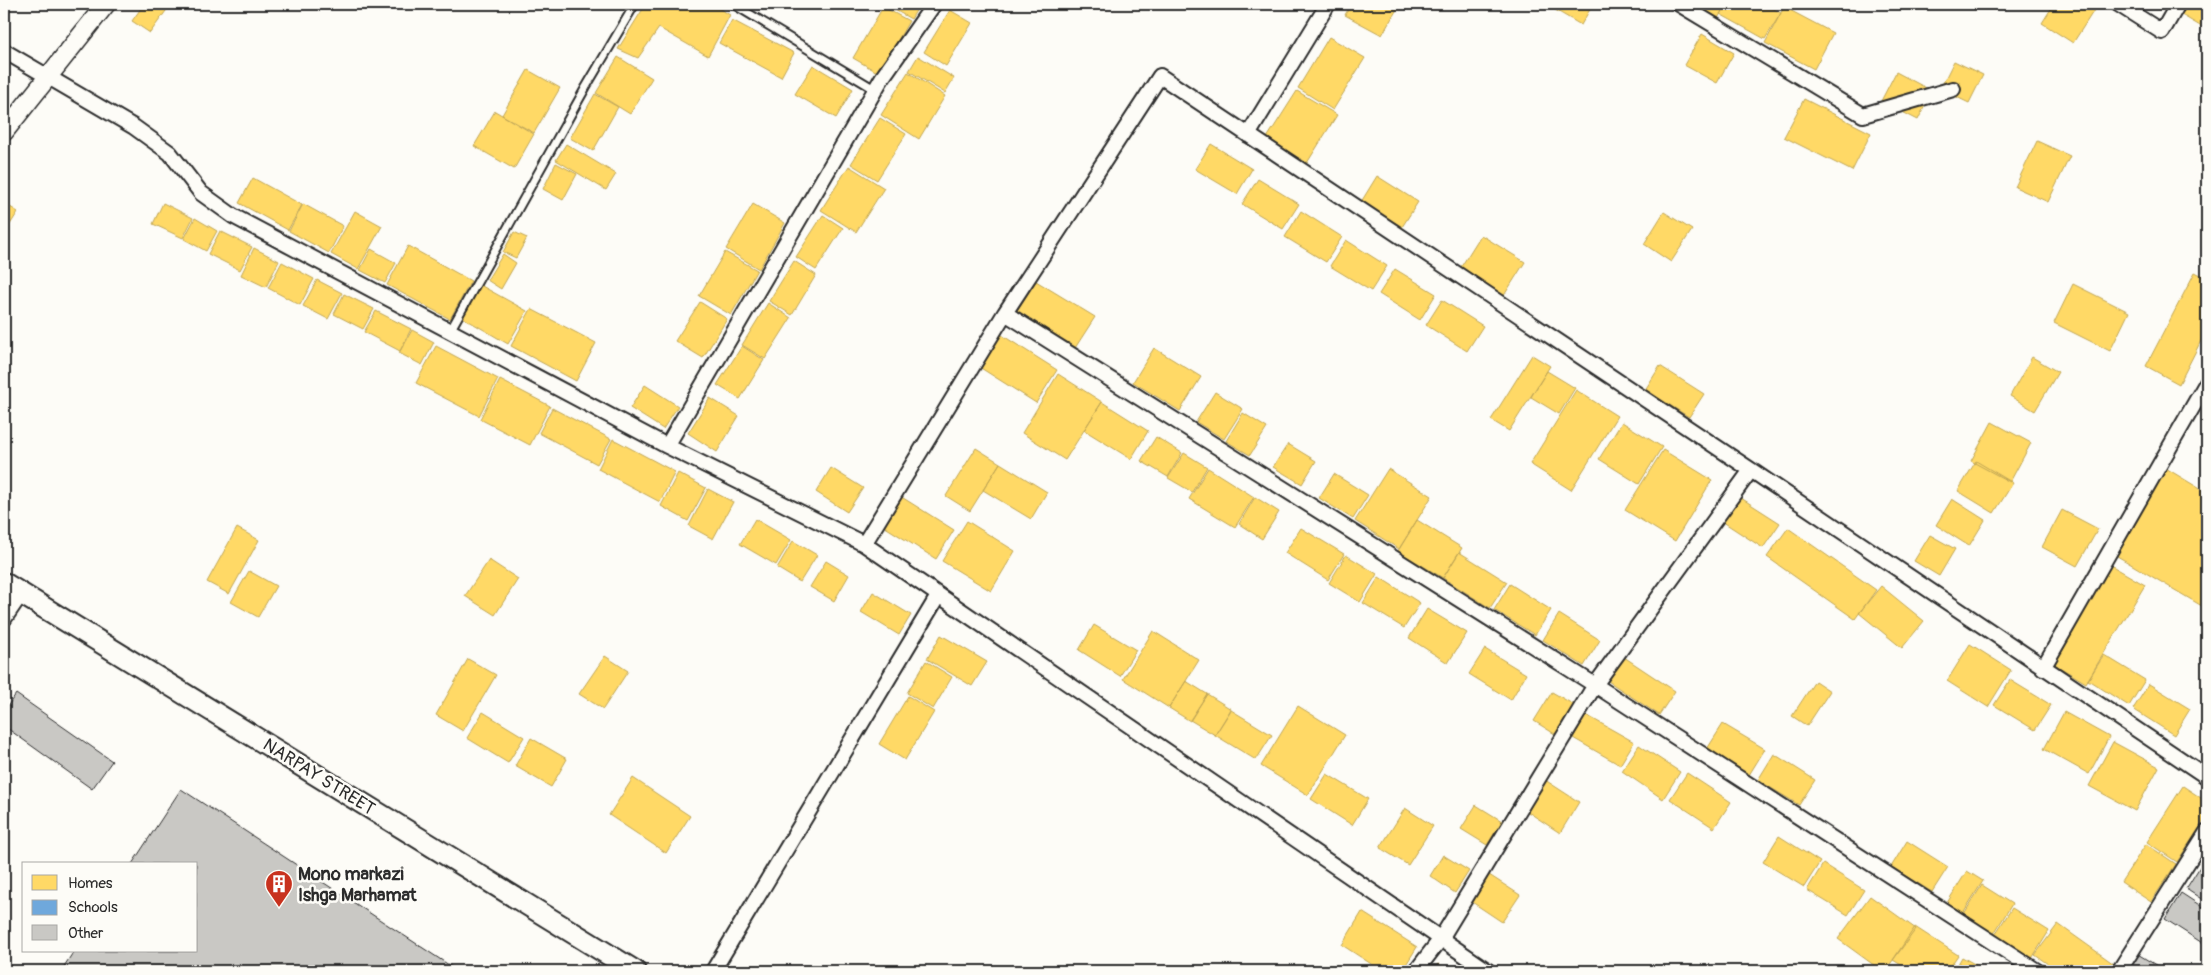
<svg xmlns="http://www.w3.org/2000/svg" width="2211" height="975" font-family="Pangolin,sans-serif">
<style>
.homes{fill:#ffd966;stroke:#bfa554}
.schools{fill:#6fa8dc;stroke:#5b82a7}
.building{fill:#c9c8c4;stroke:#2b2b2b}
.lines{fill:none;stroke-linecap:round;stroke-linejoin:round}
.service-casing{stroke:#2b2b2b;stroke-width:11}
.minor-casing{stroke:#2b2b2b;stroke-width:18}
.tertiary-casing{stroke:#2b2b2b;stroke-width:21}
.secondary-casing{stroke:#2b2b2b;stroke-width:24}
.service{stroke:#fdfcf7;stroke-width:7}
.minor{stroke:#fdfcf7;stroke-width:14}
.tertiary{stroke:#fdfcf7;stroke-width:18}
.secondary{stroke:#fdfcf7;stroke-width:20}
.labels{text-anchor:middle;dominant-baseline:central;stroke-width:5;stroke-linejoin:round;paint-order:stroke}
.street-label{font-size:18px;fill:#2b2b2b;stroke:#fdfcf7}
.poi-label{font-size:18px;font-weight:bold;fill:#2b2b2b;stroke:#fdfcf7;text-anchor:start}
</style>
<rect width="100%" height="100%" fill="#fdfcf7"/>
<filter id="ink" filterUnits="userSpaceOnUse"><feTurbulence type="fractalNoise" baseFrequency=".02" numOctaves="2"/><feDisplacementMap in="SourceGraphic" scale="10" xChannelSelector="R" yChannelSelector="G"/><feConvolveMatrix kernelMatrix="1 2 1 2 8 2 1 2 1" color-interpolation-filters="sRGB"/></filter>
<g filter="url(#ink)">
<path class="homes" d="M144 4H171L150 33 132 21Z
M646 4H712L730 15 708 56 659 28 638 58 618 49Z
M884 4H920L911 19Z
M1351 4H1400L1382 35 1345 15Z
M1545 4H1593L1581 25Z
M1696 4H1727L1718 18Z
M1726 4H1765L1781 13 1765 39 1720 14Z
M2054 4H2098L2073 43 2042 23Z
M2177 4H2207V30L2173 10Z
M883 7 909 21 879 73 853 58Z
M1784 7 1833 33 1814 69 1765 43Z
M950 10 972 23 946 66 924 52Z
M732 20 794 53 781 77 719 43Z
M1702 34 1734 53 1717 83 1684 65Z
M1329 37 1365 58 1333 110 1298 88Z
M918 56 954 78 945 93 909 71Z
M618 57 652 78 630 114 596 93Z
M1954 61 1983 75 1969 103 1940 89Z
M813 65 853 89 836 118 795 94Z
M528 70 560 88 534 133 502 115Z
M908 72 945 96 919 139 881 115Z
M1896 72 1932 91 1918 120 1881 101Z
M1297 91 1337 115 1307 163 1267 138Z
M595 94 618 107 593 151 570 138Z
M1804 99 1871 133 1852 171 1784 137Z
M495 111 534 134 514 169 474 146Z
M880 118 906 134 877 180 851 164Z
M2037 141 2070 156 2048 202 2015 187Z
M566 144 616 174 606 190 556 160Z
M1211 144 1252 169 1237 194 1195 169Z
M556 163 577 174 563 200 543 189Z
M849 166 884 188 856 232 821 210Z
M1377 176 1418 202 1402 227 1361 202Z
M253 178 302 205 288 230 239 203Z
M1258 179 1299 204 1283 229 1242 204Z
M4 203 18 212 4 234Z
M163 203 193 218 183 238 153 224Z
M303 204 343 226 329 253 289 231Z
M753 204 785 223 759 269 726 249Z
M355 211 382 226 358 269 331 254Z
M1301 211 1342 237 1326 262 1285 237Z
M1664 212 1692 230 1671 262 1644 244Z
M823 215 843 228 816 270 796 257Z
M195 218 217 231 206 251 184 239Z
M220 231 252 247 240 270 208 254Z
M514 232 527 238 516 258 503 252Z
M1481 235 1525 262 1503 297 1459 270Z
M1346 240 1387 266 1371 291 1330 266Z
M408 246 471 281 450 319 387 285Z
M254 248 279 261 266 287 241 275Z
M371 249 396 263 385 283 360 270Z
M725 252 757 270 731 315 699 296Z
M503 254 516 263 501 289 487 280Z
M794 261 816 275 792 315 769 301Z
M282 262 314 279 300 305 268 288Z
M1395 269 1436 294 1420 320 1379 294Z
M2195 272 2207 278V329L2179 384 2146 366Z
M317 280 342 293 328 319 303 306Z
M1036 281 1095 317 1075 348 1016 312Z
M2073 284 2129 312 2110 351 2054 323Z
M480 285 527 311 508 344 462 317Z
M344 294 374 309 363 329 334 314Z
M1442 300 1483 326 1467 351 1426 325Z
M700 302 727 319 703 358 675 341Z
M768 303 791 318 765 359 742 345Z
M531 309 596 343 576 381 511 346Z
M376 311 411 329 400 351 364 332Z
M412 330 434 342 422 365 399 353Z
M997 332 1057 370 1036 403 976 365Z
M436 346 498 379 479 416 416 383Z
M742 346 764 360 740 399 717 385Z
M1154 348 1201 377 1180 411 1133 382Z
M1532 355 1550 366 1509 431 1491 420Z
M2032 357 2058 372 2035 411 2010 396Z
M1660 366 1704 394 1689 417 1645 390Z
M1547 371 1575 388 1559 414 1531 397Z
M1058 374 1102 402 1065 460 1022 433Z
M500 380 550 406 530 445 480 419Z
M645 385 678 406 663 429 630 408Z
M1576 390 1617 416 1571 490 1530 464Z
M1215 392 1243 409 1224 439 1196 422Z
M710 398 739 416 717 452 688 433Z
M1102 402 1148 431 1131 459 1084 430Z
M552 408 611 439 597 464 539 433Z
M1243 413 1267 428 1250 455 1226 441Z
M1622 422 1662 447 1639 484 1599 459Z
M1992 422 2031 443 2010 482 1971 461Z
M1156 437 1182 453 1168 477 1141 461Z
M613 439 675 472 660 502 598 469Z
M1288 444 1316 461 1302 484 1273 467Z
M976 448 1000 463 970 511 946 496Z
M1663 450 1712 480 1675 541 1625 510Z
M1184 453 1207 467 1192 492 1168 478Z
M1976 461 2013 483 1994 513 1958 491Z
M1000 463 1047 492 1031 519 983 490Z
M2164 467 2207 493V609L2112 553Z
M831 468 863 488 847 512 816 492Z
M1208 468 1254 497 1235 527 1189 499Z
M1388 469 1432 496 1399 549 1355 521Z
M678 473 706 488 688 521 661 506Z
M1334 474 1368 495 1353 519 1319 498Z
M708 489 733 502 713 539 689 526Z
M1727 489 1780 523 1763 548 1711 514Z
M900 496 954 530 936 559 882 525Z
M1255 497 1279 512 1262 539 1239 524Z
M1952 499 1985 520 1969 546 1936 525Z
M2062 510 2098 529 2077 566 2042 547Z
M755 519 791 540 776 565 740 544Z
M1417 520 1462 548 1443 578 1398 551Z
M967 521 1015 551 991 591 942 561Z
M237 528 259 540 229 594 207 582Z
M1301 528 1344 554 1328 580 1285 553Z
M1788 528 1876 590 1855 619 1767 557Z
M1930 535 1955 549 1939 576 1914 561Z
M793 541 817 555 800 582 777 568Z
M1459 552 1507 582 1490 608 1443 578Z
M1346 555 1377 574 1360 602 1329 583Z
M489 560 518 579 495 615 465 596Z
M826 561 849 575 834 601 810 587Z
M2107 563 2145 585 2086 683 2049 661Z
M249 571 276 586 258 617 231 602Z
M1379 577 1420 603 1404 628 1363 603Z
M1510 584 1551 610 1535 635 1494 610Z
M1881 586 1924 621 1902 648 1859 613Z
M873 592 911 615 899 635 861 612Z
M1427 609 1467 633 1448 663 1409 638Z
M1559 614 1600 640 1584 666 1543 640Z
M1094 625 1136 650 1120 676 1079 650Z
M1153 631 1199 660 1169 708 1123 679Z
M941 635 987 662 972 686 927 659Z
M1970 644 2011 670 1988 707 1947 681Z
M1485 649 1526 674 1511 700 1469 674Z
M2104 655 2145 680 2129 706 2088 680Z
M605 656 628 671 603 709 579 694Z
M1624 657 1675 691 1659 715 1608 681Z
M468 659 496 675 463 731 436 715Z
M926 661 952 677 933 709 907 693Z
M2010 680 2051 705 2035 730 1994 705Z
M1186 681 1207 694 1190 721 1169 708Z
M1815 681 1830 691 1807 726 1792 716Z
M2149 684 2190 709 2174 735 2133 709Z
M1552 692 1576 706 1558 736 1534 721Z
M1207 694 1231 709 1215 735 1190 720Z
M908 696 934 712 905 760 879 744Z
M1298 706 1345 735 1308 795 1261 766Z
M1231 710 1272 735 1256 760 1215 735Z
M483 712 524 737 508 763 467 738Z
M2064 712 2109 737 2089 774 2044 749Z
M1586 715 1634 742 1620 765 1573 738Z
M1723 724 1765 749 1749 775 1707 749Z
M531 738 567 759 551 787 515 766Z
M2113 742 2159 767 2135 811 2089 786Z
M1639 745 1680 772 1663 799 1622 771Z
M1774 754 1815 780 1799 805 1758 780Z
M1687 773 1731 802 1714 828 1670 799Z
M1327 774 1368 799 1352 825 1311 799Z
M633 778 690 816 666 853 609 815Z
M1542 778 1579 802 1560 833 1522 808Z
M2183 786 2207 802V816L2177 862 2147 842Z
M1476 805 1502 821 1487 845 1461 829Z
M1405 808 1433 826 1408 865 1380 848Z
M1779 836 1820 862 1804 887 1763 862Z
M1907 841 1948 867 1932 892 1891 867Z
M2146 844 2176 864 2151 902 2121 882Z
M1443 855 1469 871 1455 893 1430 876Z
M1823 864 1864 890 1848 915 1807 890Z
M1483 871 1520 895 1502 922 1466 898Z
M1967 871 1983 881 1961 916 1945 906Z
M1982 885 2012 904 1993 935 1962 917Z
M1870 896 1916 929 1885 971H1882L1838 939Z
M2012 908 2049 931 2031 960 1994 936Z
M1362 912 1417 947 1402 971H1382L1342 945Z
M2058 924 2114 964 2109 971H2058L2035 955Z
M1915 927 1958 955 1947 971H1911L1893 960Z
M1962 957 1987 971H1954Z
M1438 964 1451 971H1433Z"/>
<path class="schools" d="M196 901 285 960 277 971H211L180 951H196Z"/>
<path class="building" d="M16 694 112 761 92 789 4 726V711Z
M181 789 458 971H61L74 951H196V864H132Z
M2206 857 2207 893 2203 900 2186 889Z
M2181 893 2207 910V946L2165 919Z
M2136 953 2159 967 2156 971H2124Z"/>
<g class="lines">
<defs>
<path id="service" d="M733 4 876 90
M450 331 586 87 635 4"/>
<path id="minor" d="M1679 4 1863 115 1953 89
M2118 4 2162 32 2178 4
M4 51 134 127 170 153 201 193 233 216 667 446 864 544 1488 971
M1248 135 1328 4
M1005 313 1595 685 2037 971
M667 446 882 78 934 4
M864 544 1005 313 1160 76 1751 470 2207 777
M4 619 21 594
M2043 668 2207 382
M713 971 938 596
M1416 971 1440 940 1595 685 1751 470
M2119 971 2207 832"/>
<path id="tertiary" d="M4 132 106 4"/>
<path id="secondary" d="M4 583 635 971"/>
</defs>
<use href="#service" class="service-casing"/>
<use href="#minor" class="minor-casing"/>
<use href="#tertiary" class="tertiary-casing"/>
<use href="#secondary" class="secondary-casing"/>
<use href="#service" class="service"/>
<use href="#minor" class="minor"/>
<use href="#tertiary" class="tertiary"/>
<use href="#secondary" class="secondary"/>
</g>
</g>
<defs>
<symbol id="building-pin" viewBox="-11 -11 22 30"><path d="M0 17L-7.5 6A9.5 9.5 0 1 1 7.5 6Z" fill="#c8321e" stroke="#fdfcf7"/><path d="M-4-6H4V6H1V3H-1V6H-4ZM-2.5-4.3h1.7v1.8h-1.7ZM.8-4.3h1.7v1.8H.8ZM-2.5-1h1.7V.8h-1.7ZM.8-1h1.7V.8H.8Z" fill="#fff"/></symbol>
</defs>
<g fill-rule="evenodd">
<use href="#building-pin" x="263" y="868" width="32" height="43"/>
</g>
<g class="labels">
<g class="street-label">
<text transform="translate(319 777) rotate(32)">NARPAY STREET</text>
</g>
<g class="poi-label">
<text x="298" y="874">Mono markazi<tspan x="298" dy="21">Ishga Marhamat</tspan></text>
</g>
</g>
<rect width="2211" height="975" fill="none" stroke="#fdfcf7" stroke-width="20"/>
<rect x="10" y="10" width="2191" height="955" fill="none" stroke="#2b2b2b" stroke-width="2" filter="url(#ink)"/>
<rect x="22" y="862" width="175" height="90" fill="#fdfcf7" stroke="#a9a8a5"/>
<rect x="32" y="875" width="25" height="15" fill="#ffd966" stroke="#a9a8a5"/>
<text x="68" y="888" font-size="15" fill="#2b2b2b">Homes</text>
<rect x="32" y="900" width="25" height="15" fill="#6fa8dc" stroke="#a9a8a5"/>
<text x="68" y="912" font-size="15" fill="#2b2b2b">Schools</text>
<rect x="32" y="925" width="25" height="15" fill="#c9c8c4" stroke="#a9a8a5"/>
<text x="68" y="938" font-size="15" fill="#2b2b2b">Other</text>
</svg>
